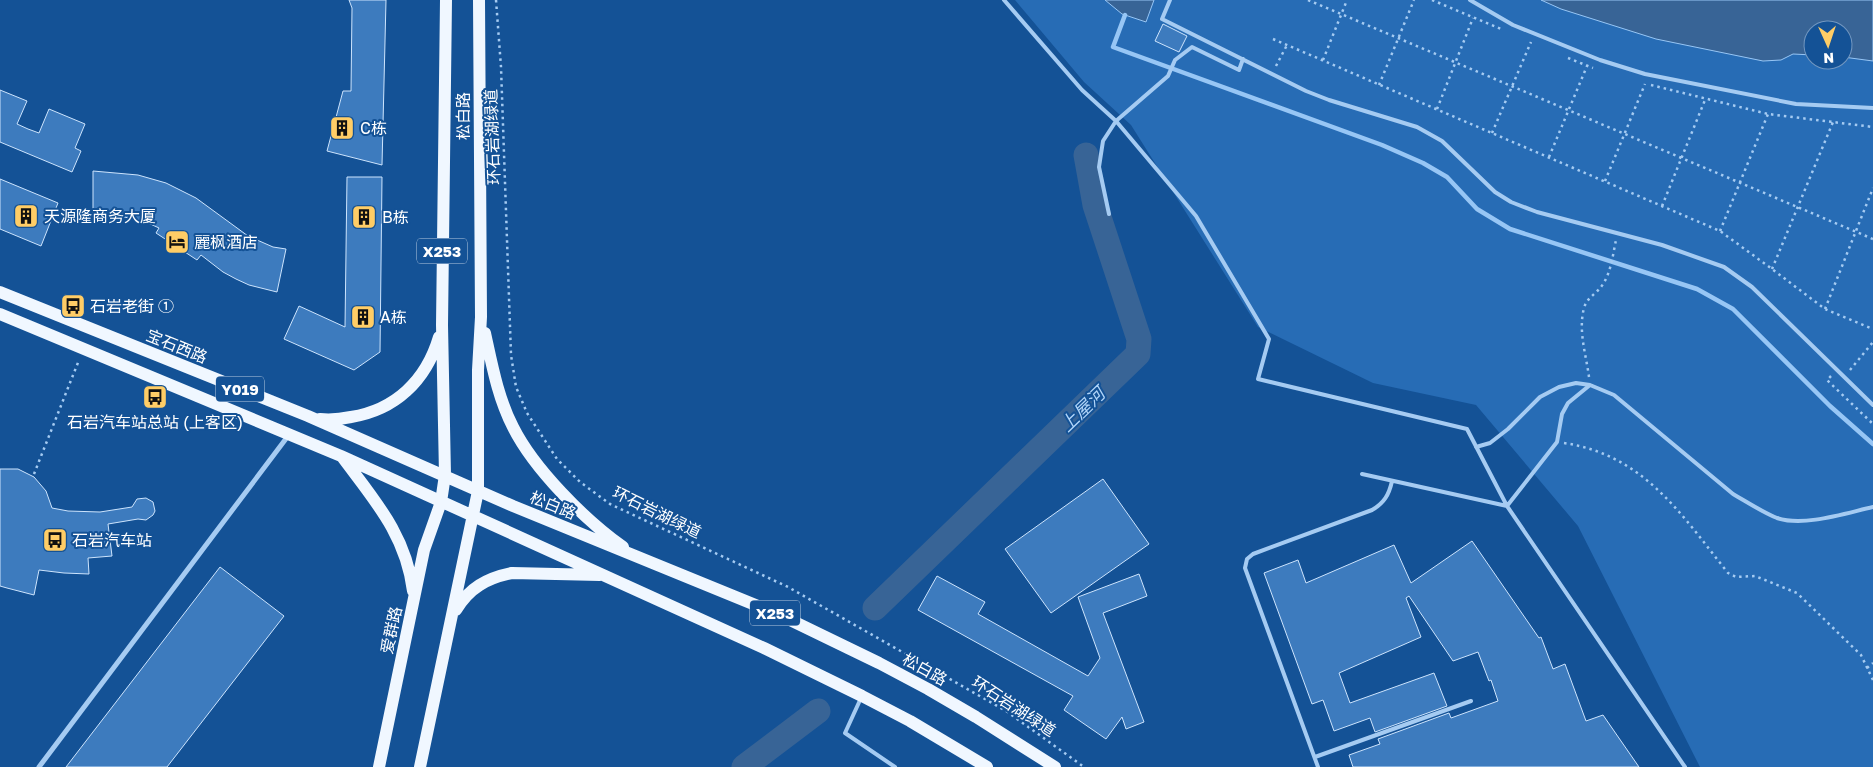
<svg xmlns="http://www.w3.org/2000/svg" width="1873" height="767" font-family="'Golos Text','Noto Sans SC',sans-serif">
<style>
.green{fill:#276cb5;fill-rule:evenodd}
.water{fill:#386496;stroke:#97c6f5}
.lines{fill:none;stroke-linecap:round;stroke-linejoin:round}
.stream{stroke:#97c6f5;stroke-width:4.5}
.river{stroke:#386496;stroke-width:25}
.building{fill:#3d7bbe;stroke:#cde4fd}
.path{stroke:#a5cbf2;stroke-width:2.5;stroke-dasharray:2.5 4;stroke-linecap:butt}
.lane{stroke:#a5cbf2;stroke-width:4}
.street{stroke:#a5cbf2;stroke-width:5}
.primary{stroke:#f0f7ff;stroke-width:12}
.labels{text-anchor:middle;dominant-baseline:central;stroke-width:4;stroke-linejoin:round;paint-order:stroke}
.shield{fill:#145296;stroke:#b8cbe0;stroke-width:1}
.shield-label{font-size:15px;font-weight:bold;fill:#fff}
.street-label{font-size:16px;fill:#fff;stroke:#145296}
.poi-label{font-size:16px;fill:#fff;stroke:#145296;text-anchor:start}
.water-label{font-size:18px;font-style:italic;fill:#b1d5f9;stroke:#145296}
</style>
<rect width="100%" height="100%" fill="#145296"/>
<path class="green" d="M1015 0H1873V767H1700L1578 526 1476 405 1373 383 1258 327 1131 125 1084 82ZM1813 30H1843V60H1813Z"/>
<path class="water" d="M1105 0H1154L1146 22 1122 14Z
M1541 0H1873V61L1843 57V30H1813V55L1793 54 1781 60 1763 61 1656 39 1561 9Z"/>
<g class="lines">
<path class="stream" d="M1125 15 1113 47 1382 145 1423 163 1447 177 1477 209 1510 229 1697 289 1733 309 1830 406 1873 444"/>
<path class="river" d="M875 608 1138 354 1139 339 1095 205 1086 155
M744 767 818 711"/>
</g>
<path class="building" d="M349 0H386L382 165 327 151 343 91H351L352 8Z
M1163 24 1187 36 1179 52 1155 41Z
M0 90 27 101 17 124 28 129 39 133 49 109 85 124 75 148 81 151 72 172 0 142Z
M93 171 138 175 166 183 196 198 248 236 273 247 286 249 277 292 249 285 236 279 223 272 201 255 197 260 156 233 159 228 146 222 120 216 93 214Z
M347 177H382L380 352 354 370 284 339 299 306 345 327Z
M0 179 58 203 41 246 0 229Z
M0 469H18L34 477 46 491 52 508 68 511 100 512 132 507 137 499 146 498 153 502 155 511 153 515 146 520 138 519 108 524 112 556 88 558 89 574 64 573 39 570 34 595 7 588 0 586Z
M1103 479 1149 544 1051 613 1005 549Z
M1472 541 1539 638 1541 637 1553 669 1565 664 1586 721 1603 715 1639 767H1353L1349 755 1380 744 1378 739 1449 713 1451 718 1498 701 1491 680 1489 681 1478 652 1453 661 1409 596 1406 598 1421 637 1339 673 1350 703 1434 673 1447 706 1375 732 1370 718 1334 731 1323 700 1312 704 1264 573 1298 560 1306 583 1394 545 1411 583Z
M220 567 284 616 167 767H66Z
M1139 574 1147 596 1103 613 1144 722 1126 729 1122 717 1106 739 1064 710 1073 696 918 610 937 576 985 602 978 614 1088 676 1100 658 1078 597Z"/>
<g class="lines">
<path class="path" d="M496 0 501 67 511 355 516 387 527 413 557 459 580 482 610 504 788 587 1006 711 1084 767
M1308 0 1873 239
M1432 0 1501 29
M1273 39 1720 231 1772 269 1825 309 1873 329
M1568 58 1593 68
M1323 60 1347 0
M1276 66 1287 45
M1379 85 1414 0
M1651 85 1768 114 1873 127
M1437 109 1473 18
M1492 133 1531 42
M1549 157 1587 66
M1605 181 1645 84
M1662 206 1705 100
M1720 231 1768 114
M1772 269 1833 122
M1825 309 1873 188
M1850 370 1873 342
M1831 376 1827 380 1873 424
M1589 377C1586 354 1578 331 1584 308 1587 297 1597 294 1603 284 1611 272 1613 254 1616 240
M1564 443C1644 455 1681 514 1728 573L1736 577 1755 576 1797 593 1861 655 1873 680
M34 474 79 360
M1867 668 1873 663"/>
<path class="lane" d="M1004 0 1082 90 1116 121 1196 216 1269 339 1258 379 1467 429 1507 506 1557 442 1562 414 1568 403 1590 385
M1170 0 1162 19 1306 91 1329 100 1417 127 1442 141 1495 192 1511 202 1537 212 1662 245 1724 267 1752 287 1873 405
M1470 0 1513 25 1600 60 1645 74 1796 104 1873 108
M1109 214 1099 167 1103 141 1116 121 1168 76 1175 60 1192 47 1239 70 1243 59
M1476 447 1490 443 1508 429 1540 397 1559 387 1576 383 1590 385 1614 395 1733 494C1747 502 1762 512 1777 518 1804 527 1846 513 1873 507
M1362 474 1507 506 1685 767
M861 698 845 733 895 767
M1315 757 1471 701
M1318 767 1245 568 1247 559 1253 554 1372 510C1384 503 1389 495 1392 481"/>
<path class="street" d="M39 767 288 436"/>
<path class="primary" d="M0 292 308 416 513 506 780 615 879 663 928 689 976 717 1055 767
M0 314 341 456 764 648 862 696 910 721 987 767
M485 333C492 365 498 398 513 427 534 469 585 520 623 547
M320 419C330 420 341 419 351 417 395 410 426 381 439 337
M343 458C375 501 406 535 413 591
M456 610C469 588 487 578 512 573L600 575
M379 767 424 550 441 502 445 475 442 325 446 0
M420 767 478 491V370L481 317 479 0"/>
</g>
<defs>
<symbol id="building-square" viewBox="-11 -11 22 22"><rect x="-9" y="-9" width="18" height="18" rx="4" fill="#ffcd66" stroke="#145296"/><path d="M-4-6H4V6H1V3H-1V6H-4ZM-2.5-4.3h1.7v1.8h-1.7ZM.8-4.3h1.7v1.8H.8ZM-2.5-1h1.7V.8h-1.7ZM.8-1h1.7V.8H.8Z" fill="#111"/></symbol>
<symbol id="hotel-square" viewBox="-11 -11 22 22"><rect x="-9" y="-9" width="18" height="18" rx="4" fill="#ffcd66" stroke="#145296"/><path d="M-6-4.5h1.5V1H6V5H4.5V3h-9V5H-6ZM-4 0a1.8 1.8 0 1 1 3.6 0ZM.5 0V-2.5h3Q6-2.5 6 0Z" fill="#111"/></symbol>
<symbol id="bus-square" viewBox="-11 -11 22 22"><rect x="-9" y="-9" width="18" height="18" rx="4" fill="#ffcd66" stroke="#145296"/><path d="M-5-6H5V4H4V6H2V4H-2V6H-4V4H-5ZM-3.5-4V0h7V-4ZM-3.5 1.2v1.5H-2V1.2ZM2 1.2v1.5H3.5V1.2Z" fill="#111"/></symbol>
</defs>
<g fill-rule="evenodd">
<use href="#building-square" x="328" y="114" width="28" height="28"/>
<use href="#building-square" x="12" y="202" width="28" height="28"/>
<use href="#building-square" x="350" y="203" width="28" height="28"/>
<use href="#hotel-square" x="163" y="228" width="28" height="28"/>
<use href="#bus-square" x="59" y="292" width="28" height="28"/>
<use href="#building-square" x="349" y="303" width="28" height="28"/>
<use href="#bus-square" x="141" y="383" width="28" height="28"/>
<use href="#bus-square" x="41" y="526" width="28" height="28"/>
</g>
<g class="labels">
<g class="shield">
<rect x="417" y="238.5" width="50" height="25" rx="4"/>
<rect x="216" y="376.5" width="48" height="25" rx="4"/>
<rect x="750" y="600.5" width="50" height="25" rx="4"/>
</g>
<g class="shield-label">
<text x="442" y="251">X253</text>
<text x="240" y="389">Y019</text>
<text x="775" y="613">X253</text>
</g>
<g class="street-label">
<text transform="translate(463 116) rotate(-90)">松白路</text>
<text transform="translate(492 137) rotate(-92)">环石岩湖绿道</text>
<text transform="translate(177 346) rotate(22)">宝石西路</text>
<text transform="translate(553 505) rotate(22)">松白路</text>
<text transform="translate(657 512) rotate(26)">环石岩湖绿道</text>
<text transform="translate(391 630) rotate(-78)">爱群路</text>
<text transform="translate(925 669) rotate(29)">松白路</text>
<text transform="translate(1014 706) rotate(33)">环石岩湖绿道</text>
</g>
<g class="poi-label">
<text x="360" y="128">C栋</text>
<text x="44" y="216">天源隆商务大厦</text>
<text x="382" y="217">B栋</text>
<text x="194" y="242">麗枫酒店</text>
<text x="90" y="306">石岩老街 ①</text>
<text x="380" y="317">A栋</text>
<text x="155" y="422" text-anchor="middle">石岩汽车站总站 (上客区)</text>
<text x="72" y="540">石岩汽车站</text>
</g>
<g class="water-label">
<text transform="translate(1082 409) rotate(-44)">上屋河</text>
</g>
</g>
<g transform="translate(1828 45) rotate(177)"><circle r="24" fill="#145296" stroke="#7297c0"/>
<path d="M0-4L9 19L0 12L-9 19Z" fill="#ffcd66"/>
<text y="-8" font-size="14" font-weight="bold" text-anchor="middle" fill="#ffffff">N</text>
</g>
</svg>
